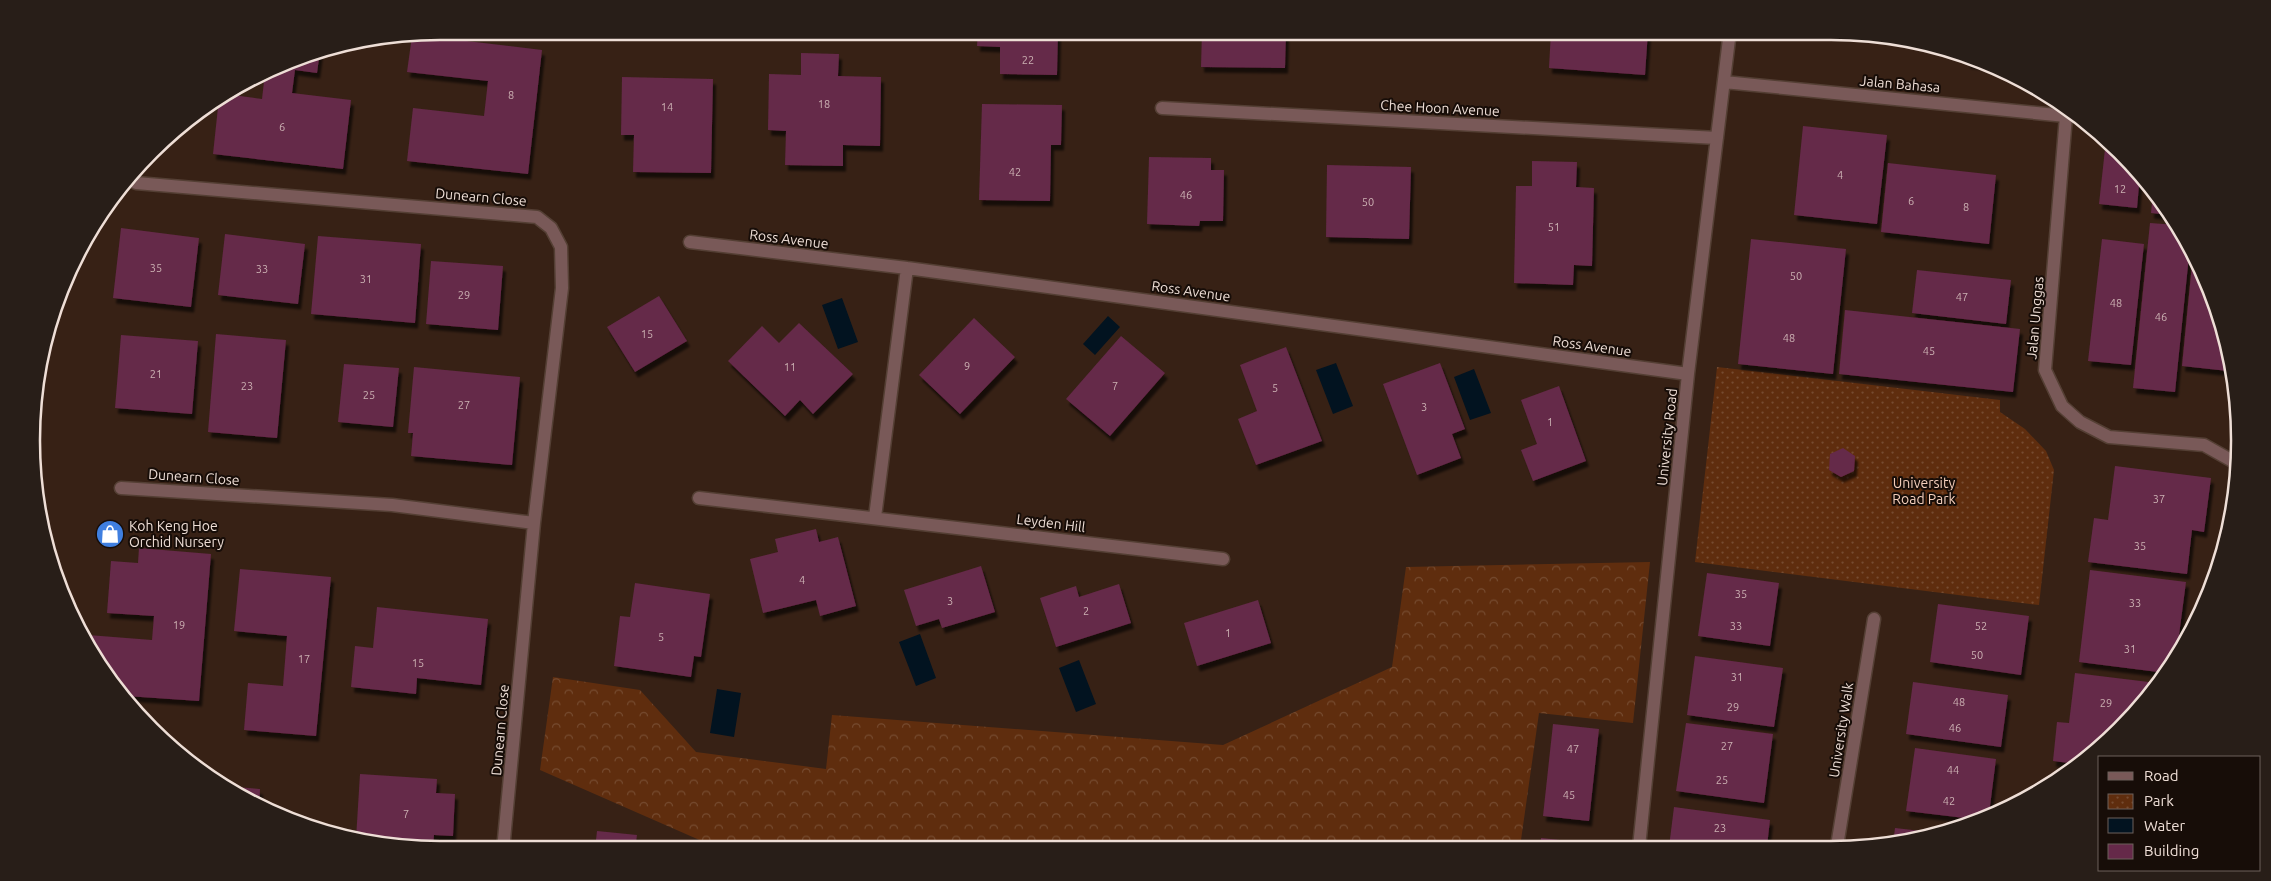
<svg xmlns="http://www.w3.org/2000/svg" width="2271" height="881" font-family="Ubuntu,sans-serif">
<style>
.forest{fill:url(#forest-crowns)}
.park{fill:url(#park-dots)}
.water{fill:#021320}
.building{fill:#652949;filter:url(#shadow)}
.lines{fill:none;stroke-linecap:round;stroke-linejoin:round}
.minor-casing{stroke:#543f34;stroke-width:15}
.minor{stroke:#795958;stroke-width:12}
.labels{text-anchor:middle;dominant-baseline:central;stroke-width:4;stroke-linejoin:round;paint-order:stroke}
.number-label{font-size:11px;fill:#ccb1b3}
.street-label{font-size:14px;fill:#eeded6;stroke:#170d08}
.park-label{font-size:14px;fill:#f4cfbc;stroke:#170d08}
.poi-label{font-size:14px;fill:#eeded6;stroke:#170d08;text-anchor:start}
.rim{fill:none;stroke:#eeded6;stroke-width:2.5}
</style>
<defs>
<pattern id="forest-crowns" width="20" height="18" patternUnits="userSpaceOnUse" patternTransform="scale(1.25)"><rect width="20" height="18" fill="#5f2d0e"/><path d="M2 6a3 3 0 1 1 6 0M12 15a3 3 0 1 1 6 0" fill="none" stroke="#764b30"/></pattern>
<pattern id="park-dots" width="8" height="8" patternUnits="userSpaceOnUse" patternTransform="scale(1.25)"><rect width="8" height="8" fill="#5f2d0e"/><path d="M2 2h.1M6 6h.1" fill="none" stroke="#764b30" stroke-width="1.8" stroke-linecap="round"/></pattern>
<filter id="shadow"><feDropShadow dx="3" dy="5.5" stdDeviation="1" flood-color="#0009"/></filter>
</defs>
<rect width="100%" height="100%" fill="#372115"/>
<path class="forest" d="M1650 562 1633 723 1539 713 1520 847 720 849 540 770 553 677 640 690 696 752 826 769 832 715 1223 745 1392 667 1406 567Z"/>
<path class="park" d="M1717 367 2000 400V412L2025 429 2046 451 2054 470 2039 605 1695 562Z"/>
<path class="water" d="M842 298 858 342 838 349 822 305Z
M1108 316 1120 327 1095 355 1083 344Z
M1336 363 1353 406 1333 414 1316 370Z
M1474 369 1491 413 1470 420 1454 377Z
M920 634 936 678 916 686 899 642Z
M1079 660 1096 704 1076 712 1059 668Z
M717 689 741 693 734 737 710 733Z"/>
<path class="building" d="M978 31H1058L1057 75 1000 74V47L977 46Z
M1202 31H1286L1285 68 1201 67Z
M1551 31H1648L1645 75 1549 68Z
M416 35 542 50 528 174 407 161 413 108 484 116 488 81 407 72 412 36Z
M320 51 317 73 295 70 292 93 351 100 343 169 213 154 219 98 225 94 262 99 265 73 309 53Z
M801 53 839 54 838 76 881 77 880 146 843 145V166L785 165 786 131 768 130 769 74 801 75Z
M1968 57 1987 64V65L1967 63Z
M622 77 713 79 711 173 633 172 634 135H621Z
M982 104 1062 105 1061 145H1051L1050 201 979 200Z
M1803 126 1887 135 1877 224 1794 215Z
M2106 140 2140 174 2137 208 2099 204Z
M1149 157 1211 158V170H1224L1223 221H1200L1199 226 1147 224Z
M1532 161 1577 162 1576 187 1594 188 1592 266 1574 265 1573 285 1514 283 1516 186H1532Z
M1888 163 1996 175 1989 244 1881 232Z
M1327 165 1411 167 1409 239 1326 237Z
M2153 192 2158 198 2170 215 2151 213Z
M2150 223 2177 225 2190 246 2175 392 2133 388Z
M121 228 199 238 191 307 113 298Z
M225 234 305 244 298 304 218 295Z
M318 236 421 244 415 323 311 314Z
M1751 239 1846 249 1833 374 1738 364Z
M2102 239 2144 244 2131 365 2088 361Z
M2193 254 2218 309 2230 359 2228 371 2182 366Z
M431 261 503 266 498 330 426 324Z
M1917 270 2011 280 2006 324 1912 313Z
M659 296 687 341 635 372 607 327Z
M1845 310 2020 329 2013 392 1839 374Z
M974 318 1015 357 960 414 919 375Z
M799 323 853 374 813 414 800 400 785 416 728 361 762 326 779 343Z
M216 334 286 340 277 438 208 432Z
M121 335 198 341 192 414 115 408Z
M1121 336 1165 373 1110 436 1066 399Z
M1286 347 1322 441 1256 465 1238 419 1257 411 1240 365Z
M1440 363 1465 429 1452 434 1461 458 1417 475 1383 384Z
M344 364 399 368 393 427 338 422Z
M414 367 520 377 512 465 411 456 413 433H408Z
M1559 386 1586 461 1533 481 1521 450 1537 444 1521 400Z
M1843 448 1855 456 1854 471 1841 477 1829 470 1830 454Z
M2115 466 2211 478 2204 532 2192 530 2187 574 2088 562 2094 518 2108 520Z
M816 529 819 542 838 537 856 606 820 616 816 600 763 613 750 559 778 552 775 539Z
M139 548 211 554 199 701 126 696 100 668 88 644V635L152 640 154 616 107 613 111 561 138 563Z
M981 566 995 612 942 628 939 619 916 626 904 590Z
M240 569 331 577 316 736 244 730 248 683 283 686 287 636 234 631Z
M2090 570 2186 582 2179 635 2185 636 2171 668 2166 673 2079 662Z
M1707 573 1779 583 1770 646 1698 636Z
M635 583 710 594 701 657 694 656 691 677 614 666 620 616 630 617Z
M1119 584 1131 623 1056 647 1040 598 1076 586 1079 597Z
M1258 600 1271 643 1197 666 1184 623Z
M1938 604 2029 616 2021 675 1930 662Z
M377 607 488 619 481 685 417 678 416 694 351 687 355 646 373 648Z
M1695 656 1783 668 1774 727 1687 715Z
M2075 673 2157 683 2101 748 2077 764 2053 761 2057 722 2069 723Z
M1913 682 2008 695 2001 747 1906 734Z
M1686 723 1773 734 1764 803 1676 791Z
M1553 724 1599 729 1589 821 1543 816Z
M1915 748 1996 759 1989 814 1973 819 1906 811Z
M360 774 437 779 436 793 455 794 453 836 434 835 433 845 396 844 356 839Z
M2041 780 2051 781 2039 789Z
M225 786 260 789 259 807 240 795Z
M1674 807 1770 820 1767 846 1669 847Z
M1895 828 1930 832 1893 844Z
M597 831 637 835 635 849H595Z
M1541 838 1588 843 1587 847H1540Z"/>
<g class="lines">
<defs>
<path id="minor" d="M1724 82 2066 116
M1162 108 1717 138
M2066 116 2045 370 2062 406 2080 422 2109 437 2204 445 2236 463 2237 478
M136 183 537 217 551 228 561 247 562 288 534 523 503 850
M690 242 907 268 1688 374
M121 488 392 505 534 523
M699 498 1223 559
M875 517 907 268
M1837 846 1874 619
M1639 847 1688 374 1730 31"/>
</defs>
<use href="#minor" class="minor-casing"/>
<use href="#minor" class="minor"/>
</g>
<defs>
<symbol id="shop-disc" viewBox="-11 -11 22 22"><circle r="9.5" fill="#3f7fe0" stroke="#170d08"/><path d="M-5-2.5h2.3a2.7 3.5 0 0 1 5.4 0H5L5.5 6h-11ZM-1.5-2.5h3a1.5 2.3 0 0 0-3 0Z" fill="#fff"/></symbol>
</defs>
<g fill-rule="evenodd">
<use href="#shop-disc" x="94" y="518" width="32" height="32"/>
</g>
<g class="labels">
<g class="number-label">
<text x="1028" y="60">22</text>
<text x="511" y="95">8</text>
<text x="824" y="104">18</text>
<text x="667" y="107">14</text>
<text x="282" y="127">6</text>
<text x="1015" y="172">42</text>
<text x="1840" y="175">4</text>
<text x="2120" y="189">12</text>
<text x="1186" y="195">46</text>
<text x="1911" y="201">6</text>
<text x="1368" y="202">50</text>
<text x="1966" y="207">8</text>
<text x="1554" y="227">51</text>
<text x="156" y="268">35</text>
<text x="262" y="269">33</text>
<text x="1796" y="276">50</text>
<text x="366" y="279">31</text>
<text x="464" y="295">29</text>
<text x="1962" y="297">47</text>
<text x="2116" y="303">48</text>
<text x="2161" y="317">46</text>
<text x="647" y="334">15</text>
<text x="1789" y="338">48</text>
<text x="1929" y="351">45</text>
<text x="967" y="366">9</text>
<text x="790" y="367">11</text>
<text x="156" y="374">21</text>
<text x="247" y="386">23</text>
<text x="1115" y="386">7</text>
<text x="1275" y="388">5</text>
<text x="369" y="395">25</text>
<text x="464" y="405">27</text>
<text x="1424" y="407">3</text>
<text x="1550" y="422">1</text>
<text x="2159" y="499">37</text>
<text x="2140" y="546">35</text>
<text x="802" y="580">4</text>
<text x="1741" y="594">35</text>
<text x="950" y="601">3</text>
<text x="2135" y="603">33</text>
<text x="1086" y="611">2</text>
<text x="179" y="625">19</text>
<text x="1736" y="626">33</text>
<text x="1981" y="626">52</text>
<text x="1228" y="633">1</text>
<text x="661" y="637">5</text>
<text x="2130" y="649">31</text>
<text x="1977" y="655">50</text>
<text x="304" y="659">17</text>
<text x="418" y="663">15</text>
<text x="1737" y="677">31</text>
<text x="1959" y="702">48</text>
<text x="2106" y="703">29</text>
<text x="1733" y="707">29</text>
<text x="1955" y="728">46</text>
<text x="1727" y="746">27</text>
<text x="1573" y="749">47</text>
<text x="1953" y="770">44</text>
<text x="1722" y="780">25</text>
<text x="1569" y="795">45</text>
<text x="1949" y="801">42</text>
<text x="406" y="814">7</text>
<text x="1720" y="828">23</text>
</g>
<g class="street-label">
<text transform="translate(1900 84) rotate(5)">Jalan Bahasa</text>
<text transform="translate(1440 108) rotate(3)">Chee Hoon Avenue</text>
<text transform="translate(481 197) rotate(5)">Dunearn Close</text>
<text transform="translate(789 239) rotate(7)">Ross Avenue</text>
<text transform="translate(1191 291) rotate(8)">Ross Avenue</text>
<text transform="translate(2035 318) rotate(-85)">Jalan Unggas</text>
<text transform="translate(1592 346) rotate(8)">Ross Avenue</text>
<text transform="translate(1667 437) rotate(-84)">University Road</text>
<text transform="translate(194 477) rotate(4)">Dunearn Close</text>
<text transform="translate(1051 523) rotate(7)">Leyden Hill</text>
<text transform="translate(500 730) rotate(-85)">Dunearn Close</text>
<text transform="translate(1841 730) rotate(-81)">University Walk</text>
</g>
<g class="park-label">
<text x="1924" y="483">University<tspan x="1924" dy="16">Road Park</tspan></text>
</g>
<g class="poi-label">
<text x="129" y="526">Koh Keng Hoe<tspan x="129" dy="16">Orchid Nursery</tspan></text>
</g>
</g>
<path d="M0 0H2271V881H0ZM440 40H1831A400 400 0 0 1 2231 440V441A400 400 0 0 1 1831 841H440A400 400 0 0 1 40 441V440A400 400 0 0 1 440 40Z" fill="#281e18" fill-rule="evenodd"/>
<path class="rim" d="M440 40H1831A400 400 0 0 1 2231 440V441A400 400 0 0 1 1831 841H440A400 400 0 0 1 40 441V440A400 400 0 0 1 440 40Z"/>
<rect x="2098" y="756" width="162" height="115" fill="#170d08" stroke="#6d615a"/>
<rect x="2108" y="772" width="25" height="8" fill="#795958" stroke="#6d615a"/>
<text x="2144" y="781" font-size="15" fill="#eeded6">Road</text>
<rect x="2108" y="794" width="25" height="15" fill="url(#park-dots)" stroke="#6d615a"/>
<text x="2144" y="806" font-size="15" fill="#eeded6">Park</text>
<rect x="2108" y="818" width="25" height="15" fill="#021320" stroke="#6d615a"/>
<text x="2144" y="831" font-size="15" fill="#eeded6">Water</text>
<rect x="2108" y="844" width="25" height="15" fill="#652949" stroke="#6d615a"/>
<text x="2144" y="856" font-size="15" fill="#eeded6">Building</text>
</svg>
